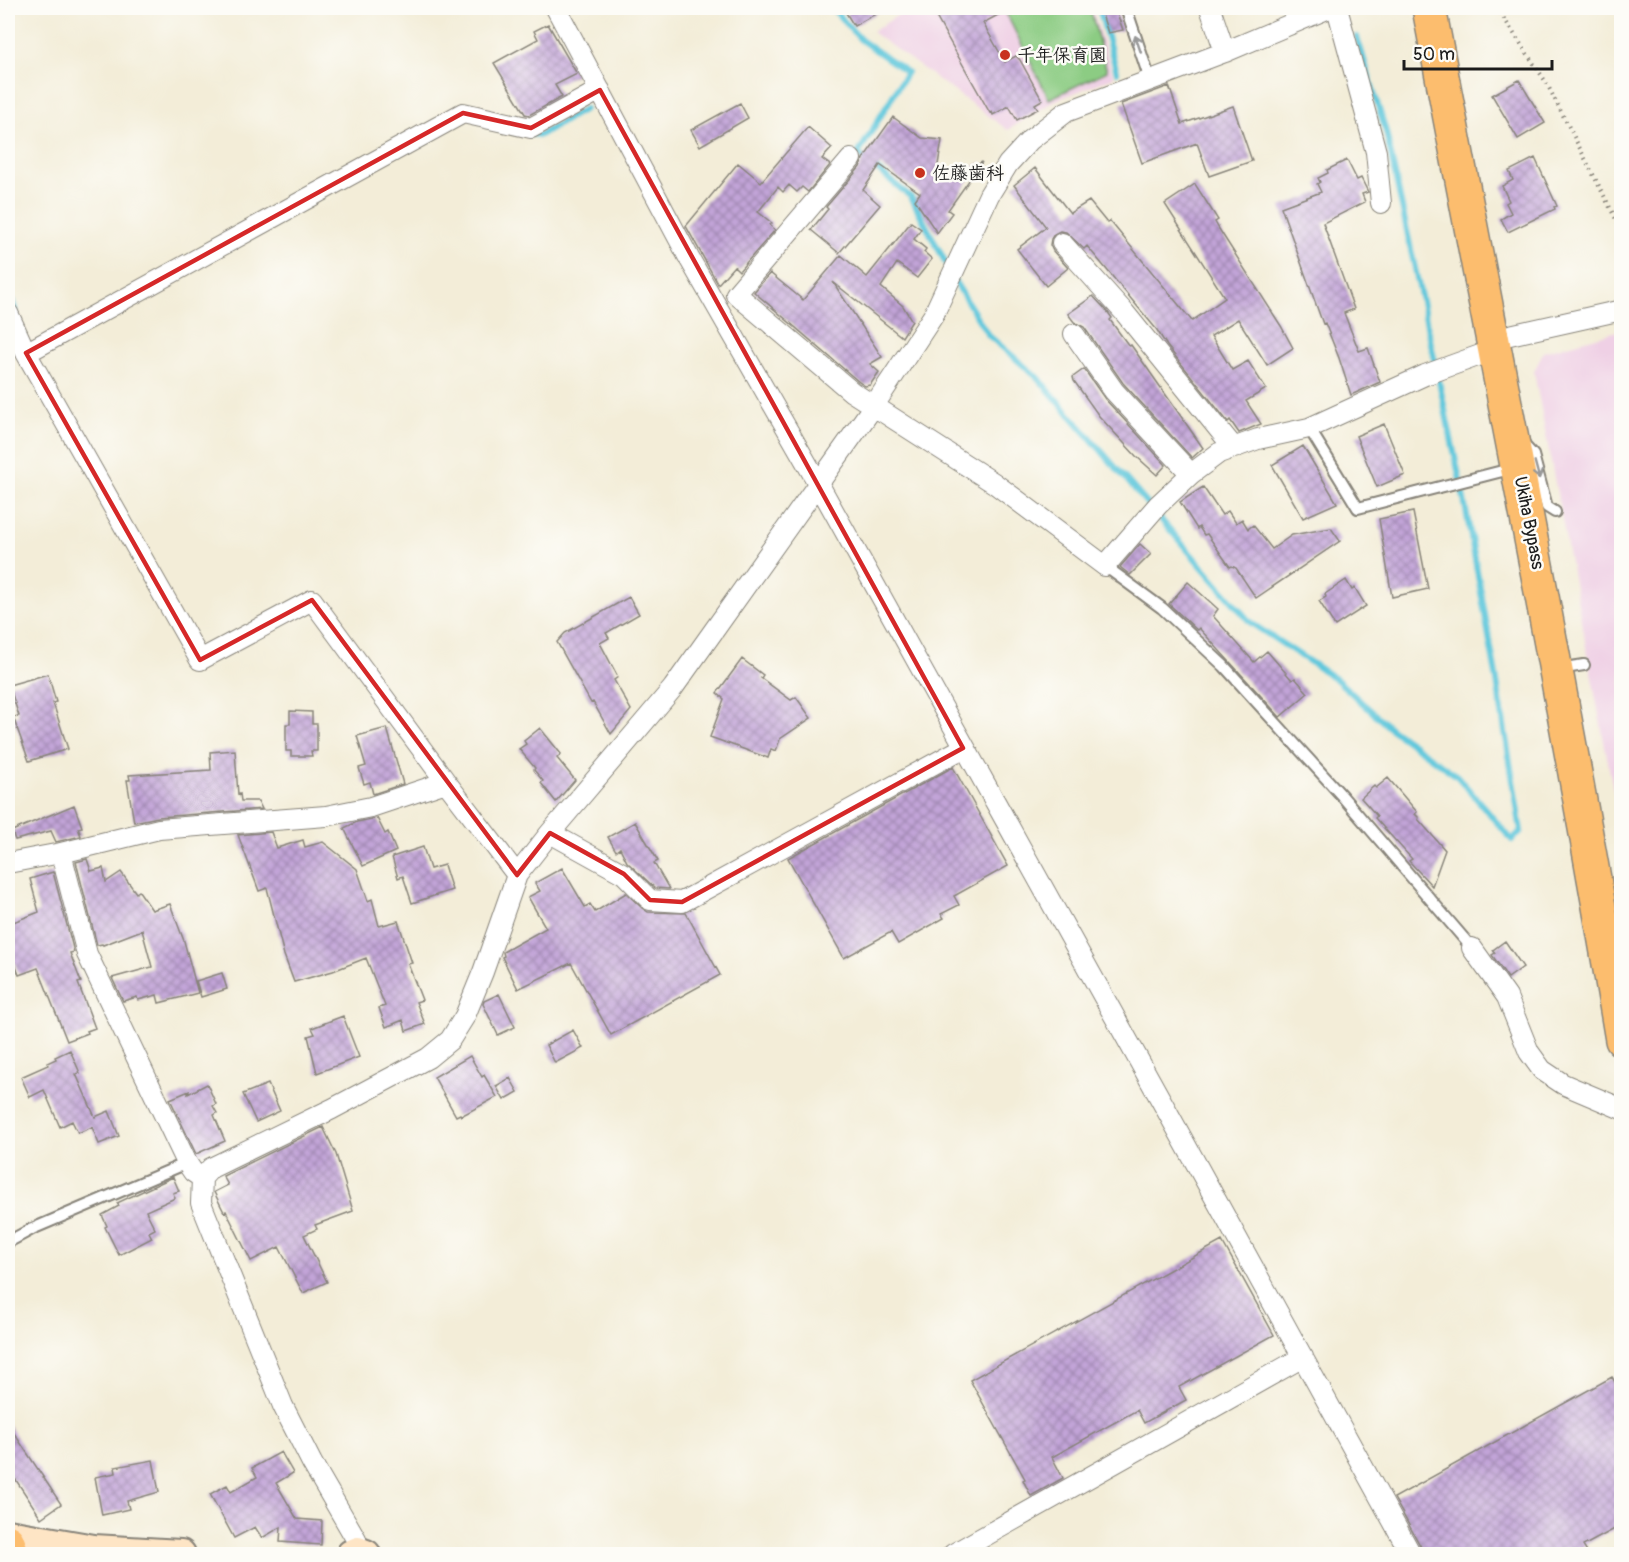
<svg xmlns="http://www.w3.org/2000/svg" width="1629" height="1562" font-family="Pangolin,'Klee One',sans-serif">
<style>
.built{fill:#efd0e5}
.pitch{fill:#8ccc83;stroke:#547450;stroke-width:1.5}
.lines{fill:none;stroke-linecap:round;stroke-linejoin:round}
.stream{stroke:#60c8dc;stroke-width:6}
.building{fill:url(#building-cross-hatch)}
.service-casing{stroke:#88847a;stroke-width:14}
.minor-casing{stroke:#88847a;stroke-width:22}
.secondary-casing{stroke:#88847a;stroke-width:32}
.primary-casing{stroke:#88847a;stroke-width:34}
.trunk-casing{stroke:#88847a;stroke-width:36}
.path{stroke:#88847a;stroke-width:4;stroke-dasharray:1.5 4.5;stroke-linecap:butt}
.service{stroke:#fff;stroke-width:10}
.minor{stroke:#fff;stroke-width:20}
.secondary{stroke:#fee5c5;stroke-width:28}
.primary{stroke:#fcbd6e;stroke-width:32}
.trunk{stroke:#fcbd6e;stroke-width:33}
.oneway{stroke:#999}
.marked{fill:none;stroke:#d62828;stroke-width:4.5;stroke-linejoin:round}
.poi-dot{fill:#c8321e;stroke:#fdfcf7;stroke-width:2}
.labels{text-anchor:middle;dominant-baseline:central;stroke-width:5;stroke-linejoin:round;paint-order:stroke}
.poi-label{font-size:18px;font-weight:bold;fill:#1c1c1c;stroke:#fdfcf7;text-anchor:start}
.street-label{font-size:18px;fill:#1c1c1c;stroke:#fdfcf7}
</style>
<defs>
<pattern id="building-cross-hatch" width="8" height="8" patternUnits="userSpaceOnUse" patternTransform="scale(1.5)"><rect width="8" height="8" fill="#c2a4d8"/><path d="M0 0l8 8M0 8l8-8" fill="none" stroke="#9d85ae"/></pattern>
</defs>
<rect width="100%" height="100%" fill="#fdfcf7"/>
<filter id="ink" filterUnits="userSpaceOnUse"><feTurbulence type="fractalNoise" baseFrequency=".0167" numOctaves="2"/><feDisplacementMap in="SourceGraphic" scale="12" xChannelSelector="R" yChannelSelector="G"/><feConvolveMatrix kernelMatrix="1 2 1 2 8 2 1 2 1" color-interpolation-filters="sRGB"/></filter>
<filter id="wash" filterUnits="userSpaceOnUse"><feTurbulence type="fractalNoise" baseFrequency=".008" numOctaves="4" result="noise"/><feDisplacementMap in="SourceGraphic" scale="24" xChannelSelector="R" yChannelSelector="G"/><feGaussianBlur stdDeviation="1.35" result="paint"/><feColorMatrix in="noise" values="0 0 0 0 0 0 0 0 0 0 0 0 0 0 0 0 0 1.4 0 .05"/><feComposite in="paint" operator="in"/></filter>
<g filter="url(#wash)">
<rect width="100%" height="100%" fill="#f3edd8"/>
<path class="built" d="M909 8H1092L1114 77 1054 101 1008 130 872 32Z
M1621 330H1622L1621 831 1534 372 1543 352Z"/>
<path class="pitch" d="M1016 8H1090L1107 71 1049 99 1006 13Z"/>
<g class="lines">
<path class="stream" d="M832 8 861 40 907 72 858 154 911 197 950 271
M1099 8 1117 72
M8 9 10 8
M531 134 540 135 585 109
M954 280 988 335 1037 377 1251 623 1336 679 1391 729 1457 776 1512 840 1521 831 1496 675 1464 499 1386 132 1357 37
M8 292 16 310"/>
</g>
<g id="blocks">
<path class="building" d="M843 8H886L854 26Z
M931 8H1011L983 23 1005 62 1016 56 1020 60 1042 100 1035 104 1038 109 1017 120 1009 106 993 115 992 112 990 113Z
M1100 8H1115L1123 30 1108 33Z
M548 24 577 74 555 85 562 97 529 115 525 114 494 63 538 39 534 31Z
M1519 80 1545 123 1518 139 1492 95Z
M1169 86 1182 124 1233 106 1252 161 1209 176 1197 143 1142 163 1121 104Z
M740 103 748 118 700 146 691 130Z
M893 117 922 138 942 140 938 165 955 178 982 162 948 210 952 213 937 233 915 200 920 193 880 165 863 190 880 205 839 253 811 230 828 209 826 207 860 167 863 159Z
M808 127 832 148 822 159 830 165 808 192 802 187 797 192 789 185 783 192 778 187 758 212 772 223 770 225 775 230 739 271 734 266 718 284 686 226 738 163 761 182Z
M1535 158 1557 206 1554 207 1555 209 1508 232 1501 219 1511 213 1506 203 1509 201 1502 186 1513 180 1509 171Z
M1347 160 1357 180 1361 178 1368 192 1362 194 1365 202 1323 223 1354 309 1344 313 1359 351 1368 348 1380 382 1351 395 1339 358 1325 323 1323 324 1281 207 1321 192 1317 184 1320 182 1318 178 1328 173 1327 170Z
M1035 168 1070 213 1089 201 1107 223 1110 221 1192 321 1225 298 1165 204 1195 184 1218 220 1215 222 1219 229 1281 326 1293 348 1267 365 1238 319 1211 336 1232 370 1248 361 1266 389 1246 401 1261 424 1239 433 1230 420 1228 422 1167 346 1157 330 1087 246 1084 249 1066 232 1060 231 1054 234 1051 239 1050 245 1053 251 1068 268 1046 286 1017 249 1046 227 1014 185Z
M911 222 921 229 914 239 926 249 924 252 932 259 917 278 897 263 881 287 903 306 912 321 902 337 833 282 882 357 870 364 879 372 870 385 865 386 859 382 754 292 770 273 803 300 841 255 867 277Z
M1093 296 1107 311 1112 318 1110 320 1129 346 1131 345 1203 448 1192 458 1123 383 1084 327 1074 322 1068 314Z
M1084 369 1105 399 1166 465 1157 475 1136 456 1099 416 1074 381 1073 377Z
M1384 424 1405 475 1377 487 1356 436Z
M1303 446 1337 503 1303 518 1272 465Z
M1203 487 1222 515 1228 511 1236 523 1242 519 1248 529 1253 525 1272 549 1292 535 1331 528 1340 541 1256 598 1236 568 1232 566 1230 567 1207 534 1204 535 1199 527 1197 529 1180 502Z
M1413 512 1428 589 1392 597 1379 519Z
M1140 544 1151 554 1130 575 1120 567Z
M1346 580 1352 590 1355 588 1366 606 1335 626 1319 601 1326 597 1325 594Z
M1188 582 1218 609 1213 616 1254 662 1267 651 1292 680 1295 678 1308 693 1280 717 1199 628 1197 630 1169 604Z
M629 597 639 614 606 633 609 638 600 643 618 677 614 680 631 710 611 734 593 702 591 703 557 642 565 633Z
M742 659 763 675 761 678 791 700 796 697 811 718 780 739 776 751 771 749 768 758 710 737 724 699 717 693Z
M48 674 56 702 53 703 68 749 29 761 13 717 19 716 9 685Z
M290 711 312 712V724H317V751H311L312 756H291V751H286V724H290Z
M387 728 403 784 373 794 370 782 364 784 359 768 366 766 357 736Z
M540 728 561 754 557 758 575 780 556 802 541 783 543 781 534 770 535 768 519 749 526 744 524 741Z
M235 750 238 795 240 794 241 801H258L262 809 158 817 134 822 127 780H130L129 775 211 770 210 752Z
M953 767 1008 866 954 896 959 905 941 914 944 918 898 944 891 932 844 958 788 858Z
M1388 778 1417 812 1415 814 1419 818 1418 819 1445 850 1432 886 1409 861 1412 859 1375 818 1377 816 1361 798 1374 786 1376 788Z
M74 805 82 827 78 828 81 836 56 842 51 831 15 840 12 831Z
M377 818 385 834 388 832 396 851 363 866 344 828 357 822Z
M635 822 658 861 654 863 669 889 655 888 627 862 620 848 616 851 608 837Z
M271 832 277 848 303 840 305 847 323 842 357 869 368 901 372 899 379 926 398 921 412 963 408 964 422 1000 416 1002 425 1024 406 1031 403 1020 386 1027 379 1008 385 1006 366 958 333 971 294 982 284 955 267 888 259 891 238 835Z
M423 847 430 869 444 865 452 890 412 903 403 876 398 878 392 857Z
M87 859 91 871 103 868 106 882 121 872 136 893 139 891 152 910 170 904 184 941 198 993 159 1003 157 995 138 1000 137 997 123 1001 112 978 152 967 142 930 103 945 102 944 97 945 76 862Z
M562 868 585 907 590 904 595 912 626 893 642 908 648 912 686 913 720 975 611 1035 571 963 518 989 502 957 504 956 503 952 546 928 528 897 540 891 535 883Z
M53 872 74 952 70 953 81 982 78 983 95 1028 87 1031 88 1033 67 1041 38 968 19 975 8 945V924L39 912 30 879Z
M1505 941 1523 967 1508 978 1492 955 1495 953 1493 950Z
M222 973 227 989 201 997 196 981Z
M499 994 515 1027 498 1035 483 1004 484 1001Z
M343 1016 359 1057 317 1073 308 1036 315 1034 312 1028Z
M573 1030 583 1048 555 1063 546 1045Z
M70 1050 80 1073 76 1074 95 1117 109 1111 119 1136 99 1144 92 1127 78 1133 72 1121 60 1127 44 1090 30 1097 21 1077 48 1065 47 1063 56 1059 55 1057Z
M470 1056 482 1077 484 1075 497 1097 461 1116 460 1114 456 1116 434 1077Z
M510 1078 518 1092 504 1100 496 1086Z
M207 1084 216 1104 213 1106 217 1113 214 1115 225 1141 196 1154 170 1099 189 1091 188 1094Z
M268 1084 280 1111 256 1122 243 1094Z
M323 1127 336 1154 353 1211 315 1225 317 1229 304 1235 327 1282 303 1293 279 1247 251 1261 226 1211 224 1212 214 1192 228 1185 223 1176Z
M173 1177 179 1191 173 1193 175 1198 146 1211 155 1229 149 1232 152 1238 119 1255 105 1227 107 1226 102 1215 119 1206 117 1203Z
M1222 1241 1274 1335 1179 1387 1186 1400 1144 1423 1137 1410 1052 1457 1063 1478 1031 1496 1023 1480 1025 1479 970 1380Z
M1612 1377 1622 1394V1403L1615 1407 1622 1419V1525L1583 1546 1588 1554H1425L1394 1498Z
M8 1424 61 1504 41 1518 16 1480 13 1482 8 1473Z
M281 1452 293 1473 276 1483 297 1519 322 1521 321 1545 280 1542 281 1527 262 1538 255 1527 234 1538 210 1494 227 1485 231 1492 257 1477 252 1468Z
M153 1460 159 1492 127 1501 129 1509 102 1515 95 1477 116 1473 115 1467Z"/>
</g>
</g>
<g filter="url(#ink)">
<use href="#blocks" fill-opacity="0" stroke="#88847a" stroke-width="1.5"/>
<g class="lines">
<defs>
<path id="service" d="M1126 8 1150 80
M1309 428 1358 508 1514 468
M1523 444 1533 455 1547 507 1555 512
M1105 566 1162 608 1224 666 1342 796 1472 948
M1558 669 1584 665
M8 1242 32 1229 187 1163"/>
<path id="minor" d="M556 8 689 258 818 483 1167 1111 1411 1554
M1210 8 1225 52
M1337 8 1376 152 1381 203
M851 159 736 294 852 392 994 483 1105 566 1158 505 1191 474 1219 453 1258 439 1309 428 1425 375 1494 350
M1062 243 1124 312 1234 448
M8 313 26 353 200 660 312 600 446 782 517 875
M1074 334 1114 391 1191 474
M1492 339 1622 310
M26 353 463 113 531 128 600 90
M550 833 624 874 650 900 682 902 963 748
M8 863 61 853
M1472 948 1507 997 1529 1052 1542 1070 1563 1084 1622 1109
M202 1178 193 1172 187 1163 87 954 61 853 159 829 326 816 371 807 446 782
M361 1554 358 1551 356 1539 312 1463 283 1406 201 1203 202 1178 211 1168 332 1109 428 1058 450 1040 465 1016 483 972 517 875 550 833 673 688 873 407 933 316 989 195 1008 164 1030 140 1066 112 1225 52 1329 8
M953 1554 1303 1357"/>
<path id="secondary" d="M8 1534 94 1549 181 1554
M351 1554 358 1551 366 1554"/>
<path id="primary" d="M8 1541 13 1554"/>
<path id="trunk" d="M1429 8C1494 352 1564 695 1622 1040"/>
</defs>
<use href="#service" class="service-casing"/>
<use href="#minor" class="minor-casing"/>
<use href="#secondary" class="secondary-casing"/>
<use href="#primary" class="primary-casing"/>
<use href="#trunk" class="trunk-casing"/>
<path class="path" d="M1497 8 1546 82 1622 231"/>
<use href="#service" class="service"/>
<use href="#minor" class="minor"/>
<use href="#secondary" class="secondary"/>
<use href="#primary" class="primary"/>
<use href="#trunk" class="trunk"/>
</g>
<defs><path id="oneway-shaft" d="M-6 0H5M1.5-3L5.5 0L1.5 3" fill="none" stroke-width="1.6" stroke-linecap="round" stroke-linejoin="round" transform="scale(1.5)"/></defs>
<g class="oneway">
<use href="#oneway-shaft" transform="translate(1138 44) rotate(-109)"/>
<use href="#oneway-shaft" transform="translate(1537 470) rotate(75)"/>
</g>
</g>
<path class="marked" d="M600 90 963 748 682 902 650 900 624 874 550 833 517 875 312 600 200 660 26 353 463 113 531 128Z"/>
<g class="poi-dot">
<circle cx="1005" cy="55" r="6"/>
<circle cx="920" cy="173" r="6"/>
</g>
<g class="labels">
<g class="poi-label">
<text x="1017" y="55">千年保育園</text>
<text x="932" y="173">佐藤歯科</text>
</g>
<g class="street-label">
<text transform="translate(1529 523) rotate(79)">Ukiha Bypass</text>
</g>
</g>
<rect width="1629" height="1562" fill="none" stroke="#fdfcf7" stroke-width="30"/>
<path d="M1404 60v9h148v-9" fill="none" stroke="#1c1c1c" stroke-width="3"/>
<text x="1413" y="60" font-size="18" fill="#1c1c1c" stroke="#fdfcf7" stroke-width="4.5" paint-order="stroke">50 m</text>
</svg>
